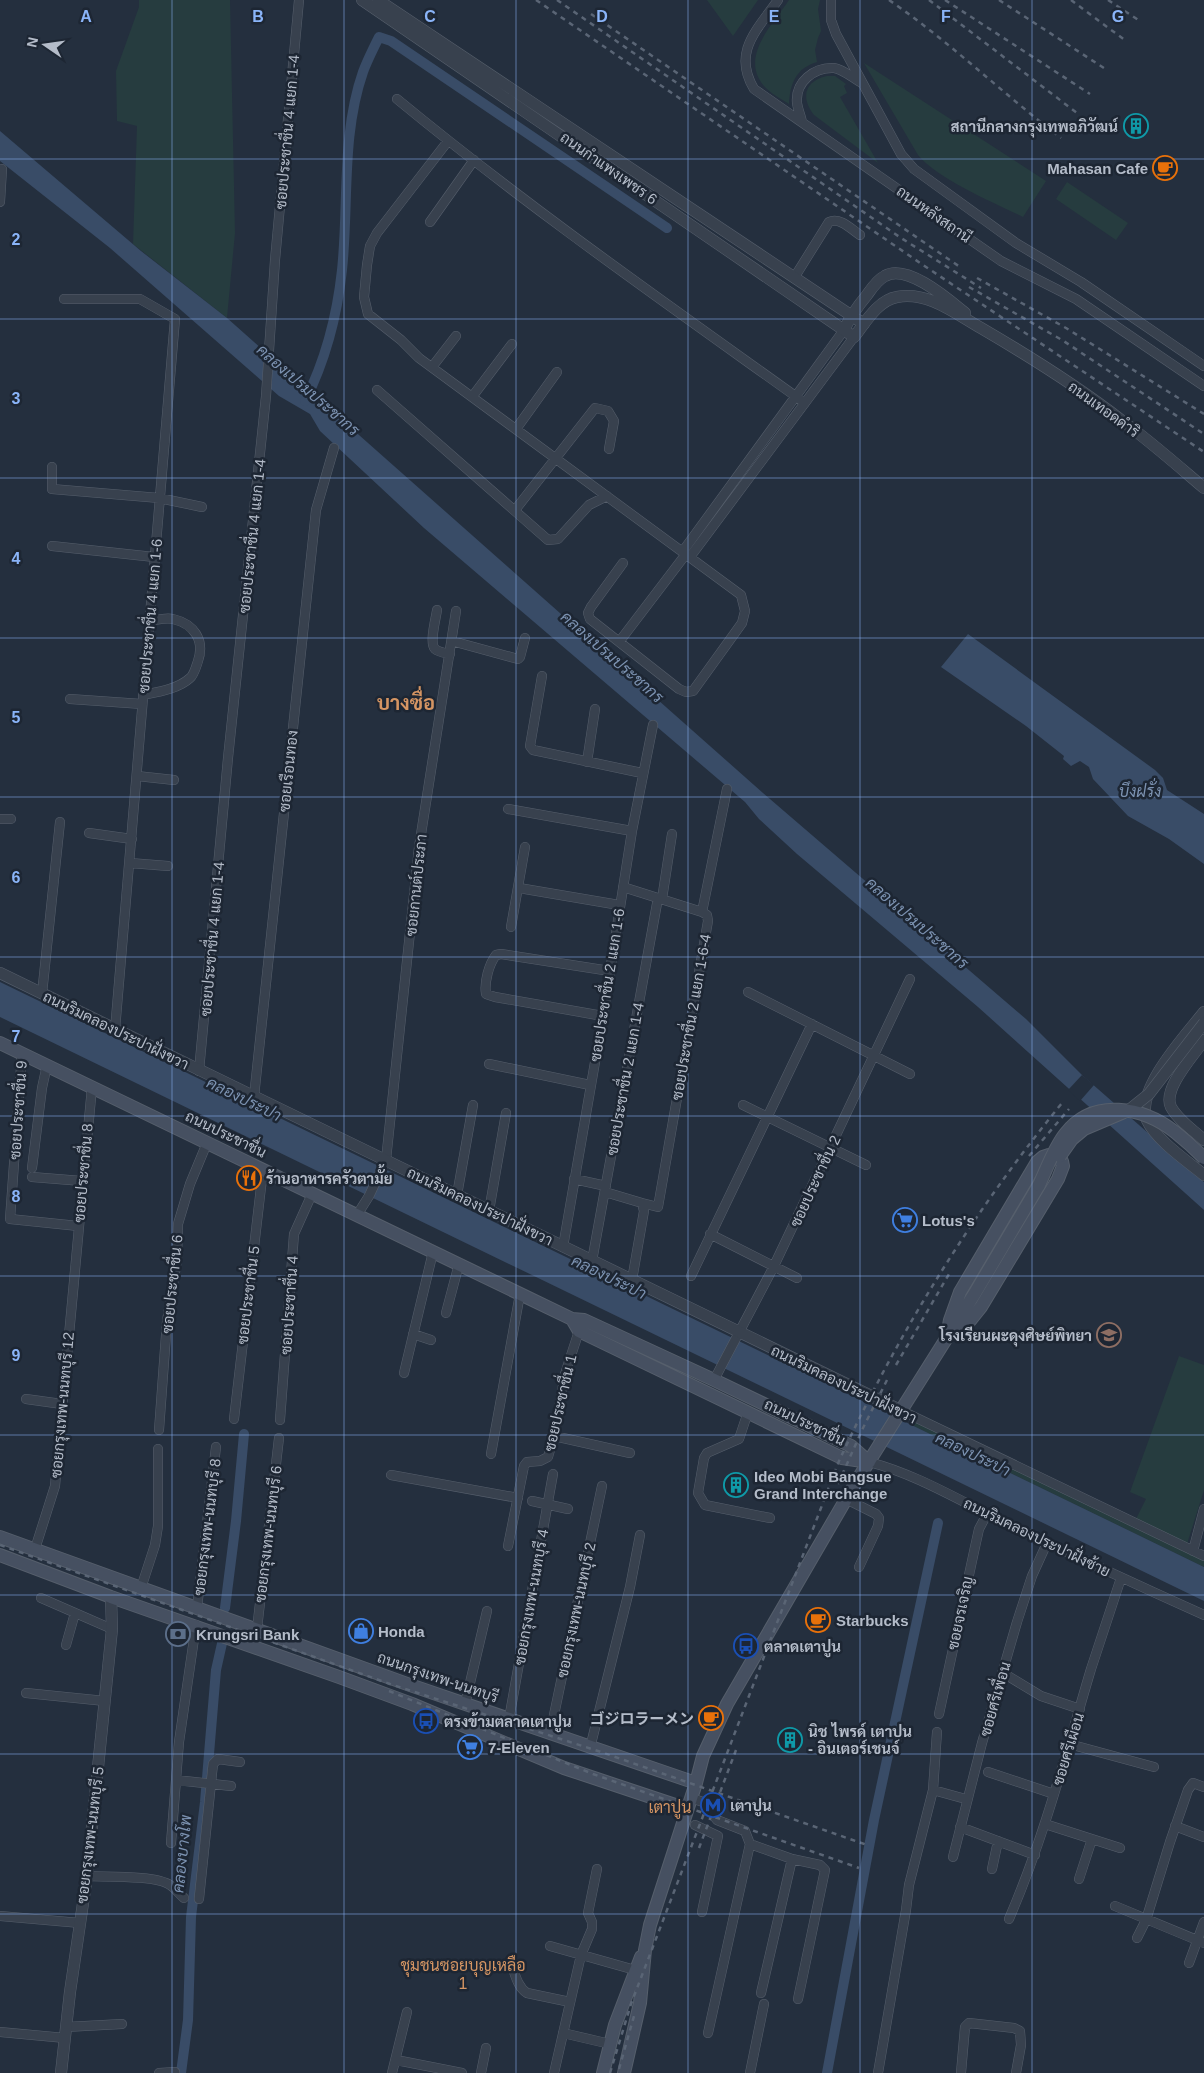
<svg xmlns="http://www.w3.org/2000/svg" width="1204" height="2073" font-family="Helvetica,'Noto Sans JP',Sarabun,sans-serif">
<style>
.green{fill:#263c3f}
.water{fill:#394c67}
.pier{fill:#242f3e}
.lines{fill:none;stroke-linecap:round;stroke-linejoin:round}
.canal{stroke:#394c67;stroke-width:10}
.minor-casing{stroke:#565f6c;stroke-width:10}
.tertiary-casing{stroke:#565f6c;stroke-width:12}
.secondary-casing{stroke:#565f6c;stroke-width:14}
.minor{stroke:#38414e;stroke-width:9}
.tertiary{stroke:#38414e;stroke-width:11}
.secondary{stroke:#465061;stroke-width:12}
.rail{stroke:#5a6575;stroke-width:2.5;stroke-dasharray:5 5;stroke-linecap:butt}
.tertiary-bridge-casing{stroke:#565f6c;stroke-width:12;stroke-linecap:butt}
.secondary-bridge-casing{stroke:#565f6c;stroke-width:14;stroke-linecap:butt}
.tertiary-bridge{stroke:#38414e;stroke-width:11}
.secondary-bridge{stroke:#465061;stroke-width:12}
.grid{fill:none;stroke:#8ab4f8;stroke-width:1;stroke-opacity:0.55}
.labels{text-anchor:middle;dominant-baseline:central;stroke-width:5;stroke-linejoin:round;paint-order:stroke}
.poi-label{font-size:15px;font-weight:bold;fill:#b4bcc9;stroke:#1d2633;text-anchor:start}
.street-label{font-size:15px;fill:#b4bcc9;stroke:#1d2633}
.water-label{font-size:16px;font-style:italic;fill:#7c92b1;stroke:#1d2633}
.neighbourhood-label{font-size:16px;fill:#d59563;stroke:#1d2633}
.district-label{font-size:20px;font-weight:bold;fill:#d59563;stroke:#1d2633}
.grid-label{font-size:16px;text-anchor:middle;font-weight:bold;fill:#8ab4f8;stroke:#1d2633;stroke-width:5;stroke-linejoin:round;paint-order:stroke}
</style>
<rect width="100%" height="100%" fill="#242f3e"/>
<path class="green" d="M139 0H230L235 233 227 318 133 244 137 126 117 121 116 71 139 7Z
M707 0H758L733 36Z
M789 0H820L818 9 821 31 818 38 815 50 817 62C796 68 790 84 789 104 781 99 770 93 764 86 739 57 773 24 789 0Z
M864 63 1046 181 1023 217C993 202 939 180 918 155Z
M827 76H835L846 84 844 86 847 93 840 97 878 163 814 115C800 97 805 81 827 76Z
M1067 182 1128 223 1116 240 1056 199Z
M1179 1356 1204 1365V1490L1187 1544 1136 1519 1146 1499 1130 1492Z
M911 1420 1204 1560V1567L909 1424Z"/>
<path class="water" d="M0 131 141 251 227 318 763 793 1026 1019 1082 1075 1204 1182V1210L978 1007 797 854 759 819 745 802 424 528 320 431 310 414 279 396 110 248 0 161Z
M968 634 1155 770 1163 778 1167 790 1204 814V864L1169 839 1128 816 1093 779 1089 767 1080 761 1071 766 1063 759 1064 756 1026 726 941 667Z
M0 982 1204 1567V1601L0 1017Z"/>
<path class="pier" d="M1082 1075 1094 1085 1080 1101 1068 1090Z"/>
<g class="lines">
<path class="canal" d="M305 401C326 359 337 317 342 270 349 205 341 135 363 72 367 61 373 49 379 37L391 41 667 228
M225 1608 236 1521 244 1434
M181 2073 188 2020 191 1917 205 1802 216 1670 223 1639
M827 2073 874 1820 938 1523"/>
<defs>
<path id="minor" d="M778 0C757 30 732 52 754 89L1001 261 1076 299 1204 386
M831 0V20L836 34 901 154 914 169 1016 243 1081 282 1204 366
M397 99C528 207 667 304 805 403
M802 122C801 116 798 110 797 103 795 82 814 67 834 68 843 69 854 79 862 83
M448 141 377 233 370 246 367 265 364 297 368 314 401 340 419 358 741 595 745 611 742 623 693 691 686 692 679 689 590 619 588 613 591 607 623 563
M0 202 2 169
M430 222 474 160
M794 278 829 222C840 217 851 229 860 235
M64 299H140L175 319 115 1030
M432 367 456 336
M377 390 548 540 558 539 589 505 607 496
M472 397 512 344
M516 429 557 372
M52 467V489L159 498 202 507
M515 510 595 408 608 411 614 421 609 449
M52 546 154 557
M683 551 844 330
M690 557 854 337
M437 610C436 618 429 643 435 649 438 652 445 653 450 654
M452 641 518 659 520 657 525 638
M619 642 686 554
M542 676 530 746 533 750 642 773
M143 695C158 692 178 689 190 678 194 675 196 667 198 661 205 640 194 624 173 619 166 617 157 620 150 621
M70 699 142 704
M587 762 595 709
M137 776 174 780
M508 809 632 831
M0 819H11
M89 833 132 839
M130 863 168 866
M623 887 702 912 707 915 708 921 658 1207 642 1203
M519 888 619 905
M662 899 672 834
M702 912 727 789
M511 927 525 847
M748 992 910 1074
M42 994 60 822
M603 1016 495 997 486 994C484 982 489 964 496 955L501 954 610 971
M22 1053 10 1219 78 1226
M489 1064 590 1085
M199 1071 228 758 266 396 275 260 299 0
M254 1097 316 510 334 448
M743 1105 866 1165
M32 1168 42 1088 47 1065
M32 1177 82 1181
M574 1179 606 1186
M605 1192 642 1203 644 1211 632 1280
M457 1195 473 1105
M489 1211 506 1113
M357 1215 369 1196 386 1160 419 847 456 611
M710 1234 797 1278
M563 1247 603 1016 632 831 653 725
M592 1261 658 898
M691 1276 812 1024
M446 1313 459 1264
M413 1334 431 1340
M404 1373 433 1252
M714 1380 773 1268 910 979
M26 1399 62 1404
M900 1410 1204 1556
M748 1412 739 1439 707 1453 704 1458 698 1493 705 1505 770 1518
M234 1419 263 1170
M280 1420 294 1234 312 1194
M159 1430 167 1321 177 1260 178 1224 190 1184 207 1143
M554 1436 630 1453
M491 1454 520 1294
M869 1462C916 1474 960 1501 1004 1522 1070 1554 1137 1585 1204 1615
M391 1475 518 1498
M846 1499 876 1514 879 1518 878 1526 859 1567
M532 1501 568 1509
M508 1546 524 1466 527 1462 540 1461 548 1457 554 1436 565 1374 579 1331
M35 1549 55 1486 92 1087
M1193 1551 1204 1509
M141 1588 155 1545 158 1526V1449
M41 1598 112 1629
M197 1608 216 1447
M257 1629 279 1438
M66 1645 75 1613
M1003 1673 1041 1696 1080 1709
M26 1693 105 1701
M465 1704 487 1611
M939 1714 975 1547 979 1529 987 1514
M509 1719 553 1474
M550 1734 602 1486
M1069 1744 1154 1767
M590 1748 630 1587 640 1535
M988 1772 1054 1794
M176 1780 231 1786
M933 1790 962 1798
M697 1800 703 1802 717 1820 745 1831 750 1844 708 2033
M1045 1824 1120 1848
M695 1825 718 1836 702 1912
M1175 1826 1204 1837
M960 1827 1035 1855
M171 1843 179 1742 196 1625
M750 1844 792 1859 820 1865 825 1870 798 1999
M953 1857 982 1743 1017 1622 1032 1576 1047 1543
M992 1869 998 1841
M87 1876C105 1877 156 1875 170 1885 175 1888 179 1894 184 1898
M1079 1879 1092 1839
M199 1899 213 1764 218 1759 240 1762
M1115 1906 1204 1943
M0 1916 80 1923
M1009 1919C1044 1838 1066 1753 1091 1669 1101 1638 1111 1608 1121 1578
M1137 1938 1146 1920 1170 1842 1188 1790 1193 1783 1204 1787
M550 1946 635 1970
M1189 1963 1204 1922
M513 1969C516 1978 519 1988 527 1993L570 2002
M761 1993 792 1859
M66 2027 122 2024
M0 2032 65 2038
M563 2033 610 2044
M396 2060 462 2073
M159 2073 175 2072
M392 2073 407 2012
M481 2073 486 2048
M554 2073 581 1955 592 1929V1922L588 1913 597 1869
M750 2073 764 2004
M878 2073 906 1910 909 1885 933 1790 937 1732
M961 2073 965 2027 969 2023 1014 2028 1020 2031 1021 2045 1016 2073"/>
<path id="tertiary" d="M362 0 854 337C865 323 878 300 897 297 928 291 956 314 981 328 1029 356 1077 386 1121 420 1150 441 1177 465 1204 488
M378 0 864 324
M844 330C850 317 857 307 867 295 872 288 877 280 885 276 907 263 949 300 965 313
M0 973 900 1410
M1204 1012C1187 1034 1134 1090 1147 1120 1156 1140 1187 1161 1204 1175
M1204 1040C1194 1055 1162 1089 1171 1107 1178 1120 1193 1130 1204 1140
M61 2073 70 1992 87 1876 112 1629 111 1597"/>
<path id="secondary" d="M0 1043 572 1319 584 1320 714 1380 851 1446 869 1462
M1049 1155 1062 1161 1063 1166 1058 1179 981 1307 969 1322 947 1336 950 1320 960 1292 1037 1162 1043 1157Z
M572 1319 579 1331 842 1458 869 1462
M0 1537 410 1685 696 1783
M0 1555 111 1597 339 1677 412 1704 564 1768 687 1809
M603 2073 615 2025 641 1957
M624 2073 640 2003 645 1950 650 1925 696 1783 703 1756 727 1704 856 1482 975 1293 1039 1185"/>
</defs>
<use href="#minor" class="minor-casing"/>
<use href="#tertiary" class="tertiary-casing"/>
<use href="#secondary" class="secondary-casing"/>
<use href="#minor" class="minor"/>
<use href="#tertiary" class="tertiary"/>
<use href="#secondary" class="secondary"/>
<path class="rail" d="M536 0 926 267 1204 452
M557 0 901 238 981 288
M889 0C950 42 1002 93 1061 138
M929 0 1077 113
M945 0 1090 94
M999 0 1107 70
M1071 0 1126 41
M1108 0 1140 21
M591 14 960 267
M977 278 1066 328 1204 414
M969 287 1062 340 1204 434
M1029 1156 1069 1109
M896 1365 949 1274
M838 1484 863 1428 887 1380
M0 1545 390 1684 601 1752 867 1845
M389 1691 593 1774 859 1868
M699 1848 736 1750
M619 2069 634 2016
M610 2073 631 2004 839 1461C898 1333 973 1212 1062 1103"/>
<defs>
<path id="tertiary-bridge" d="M1129 1110 1149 1094 1204 1023"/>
<path id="secondary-bridge" d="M1060 1156 1072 1139 1084 1129 1124 1112
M1039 1185C1047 1168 1054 1148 1065 1134 1093 1097 1143 1107 1175 1132 1185 1140 1195 1149 1204 1158"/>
</defs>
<use href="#tertiary-bridge" class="tertiary-bridge-casing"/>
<use href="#secondary-bridge" class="secondary-bridge-casing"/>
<use href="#tertiary-bridge" class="tertiary-bridge"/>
<use href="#secondary-bridge" class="secondary-bridge"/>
</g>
<path class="grid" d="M172 0V2073M344 0V2073M516 0V2073M688 0V2073M860 0V2073M1032 0V2073M0 159H1204M0 319H1204M0 478H1204M0 638H1204M0 797H1204M0 957H1204M0 1116H1204M0 1276H1204M0 1435H1204M0 1595H1204M0 1754H1204M0 1914H1204"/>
<defs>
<symbol id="building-ring" viewBox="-11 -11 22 22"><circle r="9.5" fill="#1d2633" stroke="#0f9aa8" stroke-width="1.5"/><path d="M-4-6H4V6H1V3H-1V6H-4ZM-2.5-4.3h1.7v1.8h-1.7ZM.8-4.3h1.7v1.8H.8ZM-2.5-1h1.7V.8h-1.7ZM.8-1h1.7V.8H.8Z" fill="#0f9aa8"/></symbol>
<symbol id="cafe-ring" viewBox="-11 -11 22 22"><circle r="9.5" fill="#1d2633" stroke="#e8710a" stroke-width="1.5"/><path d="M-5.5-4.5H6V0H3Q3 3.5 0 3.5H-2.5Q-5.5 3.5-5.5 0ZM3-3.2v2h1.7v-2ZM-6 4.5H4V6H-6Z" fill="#e8710a"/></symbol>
<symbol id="restaurant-ring" viewBox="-11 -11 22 22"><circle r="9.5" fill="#1d2633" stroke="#e8710a" stroke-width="1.5"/><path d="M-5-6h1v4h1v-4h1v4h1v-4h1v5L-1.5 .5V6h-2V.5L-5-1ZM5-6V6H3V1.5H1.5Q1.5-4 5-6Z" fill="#e8710a"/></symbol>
<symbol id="supermarket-ring" viewBox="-11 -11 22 22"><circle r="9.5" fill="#1d2633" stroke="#3f7fe0" stroke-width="1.5"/><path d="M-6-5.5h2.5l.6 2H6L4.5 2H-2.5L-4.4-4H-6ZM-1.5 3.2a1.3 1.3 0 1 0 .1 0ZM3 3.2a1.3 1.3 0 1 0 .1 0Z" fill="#3f7fe0"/></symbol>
<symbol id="school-ring" viewBox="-11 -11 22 22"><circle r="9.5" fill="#1d2633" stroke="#8d6e63" stroke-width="1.5"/><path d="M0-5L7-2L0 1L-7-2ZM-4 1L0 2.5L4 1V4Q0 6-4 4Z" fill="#8d6e63"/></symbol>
<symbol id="shop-ring" viewBox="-11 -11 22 22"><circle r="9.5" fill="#1d2633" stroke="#3f7fe0" stroke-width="1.5"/><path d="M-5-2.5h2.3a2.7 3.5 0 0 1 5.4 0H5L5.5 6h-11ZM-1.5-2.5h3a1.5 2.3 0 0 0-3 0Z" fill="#3f7fe0"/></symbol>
<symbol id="bank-ring" viewBox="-11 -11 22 22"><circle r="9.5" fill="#1d2633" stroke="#5c6f8a" stroke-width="1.5"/><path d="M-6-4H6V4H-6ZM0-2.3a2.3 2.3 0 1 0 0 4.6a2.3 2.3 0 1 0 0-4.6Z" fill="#5c6f8a"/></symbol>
<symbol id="bus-ring" viewBox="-11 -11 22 22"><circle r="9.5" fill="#1d2633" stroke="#1a4fb4" stroke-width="1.5"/><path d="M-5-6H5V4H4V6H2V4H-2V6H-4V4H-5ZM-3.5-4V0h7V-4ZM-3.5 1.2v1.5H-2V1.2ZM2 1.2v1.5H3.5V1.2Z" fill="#1a4fb4"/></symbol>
<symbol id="metro-ring" viewBox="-11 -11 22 22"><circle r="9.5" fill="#1d2633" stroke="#1a4fb4" stroke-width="1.5"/><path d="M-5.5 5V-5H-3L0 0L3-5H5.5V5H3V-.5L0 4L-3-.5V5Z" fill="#1a4fb4"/></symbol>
</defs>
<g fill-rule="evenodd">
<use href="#building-ring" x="1122" y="112" width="28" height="28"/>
<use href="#cafe-ring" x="1151" y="154" width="28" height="28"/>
<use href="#restaurant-ring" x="235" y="1164" width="28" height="28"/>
<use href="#supermarket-ring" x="891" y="1206" width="28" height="28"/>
<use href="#school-ring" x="1095" y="1321" width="28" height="28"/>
<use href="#building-ring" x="722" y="1471" width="28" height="28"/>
<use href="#cafe-ring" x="804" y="1606" width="28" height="28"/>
<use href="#shop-ring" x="347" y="1617" width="28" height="28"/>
<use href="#bank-ring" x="164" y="1620" width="28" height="28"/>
<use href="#bus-ring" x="732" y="1632" width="28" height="28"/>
<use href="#cafe-ring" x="697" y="1704" width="28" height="28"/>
<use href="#bus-ring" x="412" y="1707" width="28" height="28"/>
<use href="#building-ring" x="776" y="1726" width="28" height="28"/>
<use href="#supermarket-ring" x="456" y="1733" width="28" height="28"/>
<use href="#metro-ring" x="699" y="1791" width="28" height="28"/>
</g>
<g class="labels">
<g class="poi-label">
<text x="1118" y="126" text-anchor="end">สถานีกลางกรุงเทพอภิวัฒน์</text>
<text x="1148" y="168" text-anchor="end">Mahasan Cafe</text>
<text x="266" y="1178">ร้านอาหารครัวตามั้ย</text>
<text x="922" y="1220">Lotus's</text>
<text x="1092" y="1335" text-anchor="end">โรงเรียนผะดุงศิษย์พิทยา</text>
<text x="754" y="1476">Ideo Mobi Bangsue<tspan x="754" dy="17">Grand Interchange</tspan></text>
<text x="836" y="1620">Starbucks</text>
<text x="378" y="1631">Honda</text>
<text x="196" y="1634">Krungsri Bank</text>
<text x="764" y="1646">ตลาดเตาปูน</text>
<text x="694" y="1718" text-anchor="end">ゴジロラーメン</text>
<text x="444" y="1721">ตรงข้ามตลาดเตาปูน</text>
<text x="808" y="1731">นิช ไพรด์ เตาปูน<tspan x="808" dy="17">- อินเตอร์เชนจ์</tspan></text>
<text x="488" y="1747">7-Eleven</text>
<text x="730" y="1805">เตาปูน</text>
</g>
<g class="street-label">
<text transform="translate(287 132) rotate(-85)">ซอยประชาชื่น 4 แยก 1-4</text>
<text transform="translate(609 168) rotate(35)">ถนนกำแพงเพชร 6</text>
<text transform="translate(934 214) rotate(35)">ถนนหลังสถานี</text>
<text transform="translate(1104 409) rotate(36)">ถนนเทอดดำริ</text>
<text transform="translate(252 536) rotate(-84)">ซอยประชาชื่น 4 แยก 1-4</text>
<text transform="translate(150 616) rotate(-85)">ซอยประชาชื่น 4 แยก 1-6</text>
<text transform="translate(288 771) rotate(-84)">ซอยเรือนทอง</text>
<text transform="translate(416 885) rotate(-84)">ซอยกานต์ประภา</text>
<text transform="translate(212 939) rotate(-85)">ซอยประชาชื่น 4 แยก 1-4</text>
<text transform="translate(607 985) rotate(-81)">ซอยประชาชื่น 2 แยก 1-6</text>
<text transform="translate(691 1017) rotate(-80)">ซอยประชาชื่น 2 แยก 1-6-4</text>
<text transform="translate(116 1030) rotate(26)">ถนนริมคลองประปาฝั่งขวา</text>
<text transform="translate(625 1079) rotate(-80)">ซอยประชาชื่น 2 แยก 1-4</text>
<text transform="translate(18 1110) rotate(-86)">ซอยประชาชื่น 9</text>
<text transform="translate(226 1134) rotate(26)">ถนนประชาชื่น</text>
<text transform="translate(83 1173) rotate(-85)">ซอยประชาชื่น 8</text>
<text transform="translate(815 1181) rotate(-65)">ซอยประชาชื่น 2</text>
<text transform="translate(480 1206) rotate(26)">ถนนริมคลองประปาฝั่งขวา</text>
<text transform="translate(172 1284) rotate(-84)">ซอยประชาชื่น 6</text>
<text transform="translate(248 1295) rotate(-83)">ซอยประชาชื่น 5</text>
<text transform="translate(289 1305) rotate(-86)">ซอยประชาชื่น 4</text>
<text transform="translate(844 1384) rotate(26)">ถนนริมคลองประปาฝั่งขวา</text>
<text transform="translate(560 1403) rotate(-77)">ซอยประชาชื่น 1</text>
<text transform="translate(62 1405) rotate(-85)">ซอยกรุงเทพ-นนทบุรี 12</text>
<text transform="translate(805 1422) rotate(26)">ถนนประชาชื่น</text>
<text transform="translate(207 1527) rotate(-83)">ซอยกรุงเทพ-นนทบุรี 8</text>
<text transform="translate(268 1534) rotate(-83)">ซอยกรุงเทพ-นนทบุรี 6</text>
<text transform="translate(1037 1537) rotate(26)">ถนนริมคลองประปาฝั่งซ้าย</text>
<text transform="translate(531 1597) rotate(-80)">ซอยกรุงเทพ-นนทบุรี 4</text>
<text transform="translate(576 1610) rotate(-78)">ซอยกรุงเทพ-นนทบุรี 2</text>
<text transform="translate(960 1613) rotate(-78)">ซอยจรเจริญ</text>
<text transform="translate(438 1677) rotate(19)">ถนนกรุงเทพ-นนทบุรี</text>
<text transform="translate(995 1699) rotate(-74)">ซอยศรีเพื่อน</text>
<text transform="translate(1068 1749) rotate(-73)">ซอยศรีเผือน</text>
<text transform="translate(90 1835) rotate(-83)">ซอยกรุงเทพ-นนทบุรี 5</text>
</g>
<g class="water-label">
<text transform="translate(308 390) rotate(41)">คลองเปรมประชากร</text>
<text transform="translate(612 657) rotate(41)">คลองเปรมประชากร</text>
<text x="1140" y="791">บึงฝรั่ง</text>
<text transform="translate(917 923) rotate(41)">คลองเปรมประชากร</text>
<text transform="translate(244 1099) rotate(26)">คลองประปา</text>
<text transform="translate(609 1277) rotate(26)">คลองประปา</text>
<text transform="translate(973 1454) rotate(26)">คลองประปา</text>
<text transform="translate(182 1854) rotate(-84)">คลองบางโพ</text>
</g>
<g class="neighbourhood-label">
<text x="670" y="1807">เตาปูน</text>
<text x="463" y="1965">ชุมชนซอยบุญเหลือ<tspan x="463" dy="18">1</tspan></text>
</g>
<g class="district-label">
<text x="406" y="703">บางซื่อ</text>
</g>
</g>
<g class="grid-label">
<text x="86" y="22">A</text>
<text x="258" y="22">B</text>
<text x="430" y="22">C</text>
<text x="602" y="22">D</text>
<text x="774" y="22">E</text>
<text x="946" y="22">F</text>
<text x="1118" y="22">G</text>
<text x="16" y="245">2</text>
<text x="16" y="404">3</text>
<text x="16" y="564">4</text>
<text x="16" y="723">5</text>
<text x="16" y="883">6</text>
<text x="16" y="1042">7</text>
<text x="16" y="1202">8</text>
<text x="16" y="1361">9</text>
</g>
<g transform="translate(45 45) rotate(283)" stroke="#1d2633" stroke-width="4" paint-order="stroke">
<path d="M0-4L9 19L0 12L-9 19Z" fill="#b4bcc9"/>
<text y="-8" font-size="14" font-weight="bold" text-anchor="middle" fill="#b4bcc9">N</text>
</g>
</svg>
